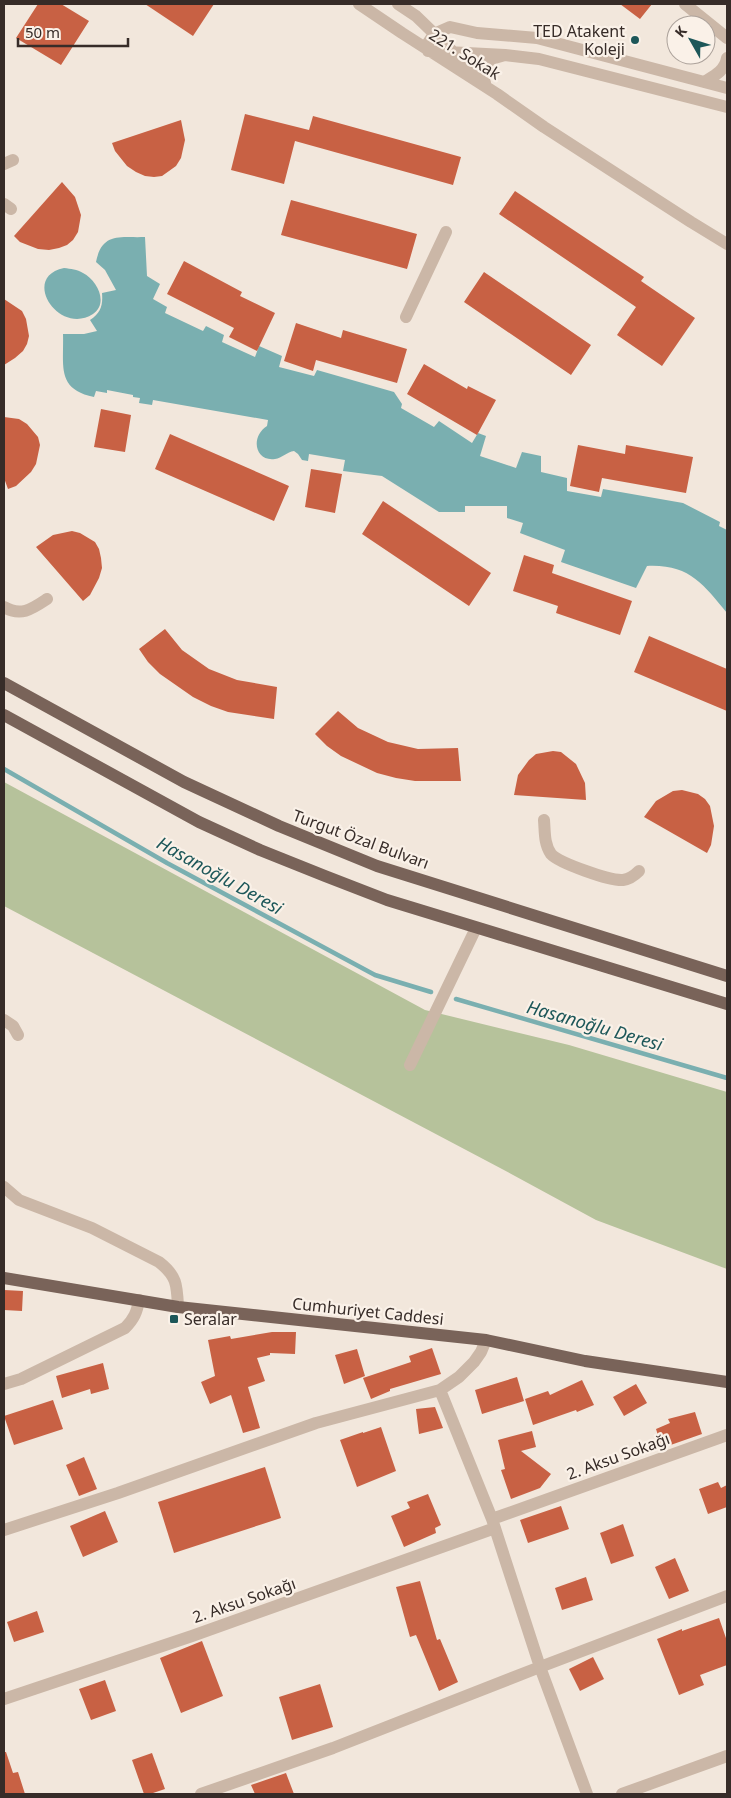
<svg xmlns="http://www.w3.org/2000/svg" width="731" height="1798" font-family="'Noto Sans',sans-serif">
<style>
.green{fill:#b6c29b}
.water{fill:#7aafb0}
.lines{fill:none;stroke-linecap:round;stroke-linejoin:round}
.stream{stroke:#7aafb0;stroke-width:4.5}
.building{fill:#c86144}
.minor{stroke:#cbb7a7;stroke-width:12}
.major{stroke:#796359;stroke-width:12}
.poi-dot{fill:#1d5759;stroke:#faf1e8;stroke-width:2}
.labels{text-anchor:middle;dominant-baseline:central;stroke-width:4.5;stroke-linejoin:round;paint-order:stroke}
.poi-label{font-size:16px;fill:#372c28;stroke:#faf1e8;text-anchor:end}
.street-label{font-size:16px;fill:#372c28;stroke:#faf1e8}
.water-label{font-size:18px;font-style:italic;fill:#1d5759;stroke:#faf1e8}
</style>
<rect width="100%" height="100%" fill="#f2e7dc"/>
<path class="green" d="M4 782 425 1010 569 1045 727 1092V1269L596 1220 502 1169 4 906Z"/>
<path class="water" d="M145 237 147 276 160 284 153 299 167 307 165 313 203 331 206 326 224 335 222 342 255 357 259 346 282 356 279 367 314 376 317 370 394 392 402 404 401 408 434 427 439 421 472 443 478 433 486 436 480 456 516 468 522 452 541 456V472L567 478V491L601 497 603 489 683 503 720 522 719 526 727 530V613C703 584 689 564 647 566L636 588 561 562 565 550 520 533 523 523 507 518V506H465V512H439L382 476 343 471 345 460 309 454 308 461 302 460 298 454 294 451C287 452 282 458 275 459 255 462 250 437 267 426L268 420 153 400 152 405 139 403 140 398 133 397V395L107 390V393L96 391 94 397C56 389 64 366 63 334H84L97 331 90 320C101 313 103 305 102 293L116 290 105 270 96 262C102 232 120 238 145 237Z
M64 268C71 269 77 269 83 273 97 280 109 303 93 314 59 336 20 277 64 268Z"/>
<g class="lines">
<path class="stream" d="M4 769 167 863 375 975 431 992
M456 999 727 1078"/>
</g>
<path class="building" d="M38 4H61L89 21 61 65 16 38Z
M145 4H214L193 36Z
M620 4H652L640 19Z
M245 114 309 130 313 116 461 157 453 185 295 141 284 184 231 170Z
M181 120 185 140 181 158 176 166 162 176 154 177 145 176 136 172 127 166 115 151 112 143Z
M62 182 75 197 81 215 78 232 73 240 67 245 59 248 49 250 38 249 20 242 14 236Z
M515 191 644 277 641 281 695 318 662 366 617 335 636 307 499 214Z
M291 200 417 234 407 269 281 235Z
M184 261 242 292 240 296 275 313 257 351 229 337 234 328 167 294Z
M484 272 591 345 571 375 464 302Z
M4 299 22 311 26 319 29 336 27 344 23 351 15 358 4 365Z
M296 323 341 338 343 330 407 349 397 383 316 360 313 371 284 361Z
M424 364 467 389 468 386 496 400 477 435 407 394Z
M101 409 131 415 125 452 94 447Z
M4 417 19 419 27 424 38 437 40 445 36 464 31 472 16 486 8 489 4 478Z
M170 434 289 486 274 521 155 469Z
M578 445 625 454 626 445 693 457 686 493 602 478 599 492 570 486Z
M311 469 342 474 335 513 305 507Z
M383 501 491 573 469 606 362 534Z
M72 531 80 533 95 542 99 549 101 558 102 568 99 578 90 595 83 601 36 547 53 535Z
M524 555 554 565 552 573 632 601 620 635 556 613 558 606 513 591Z
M165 629 182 650 209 669 237 680 277 687 274 719 228 712 211 706 193 697 160 674 148 662 139 649Z
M649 636 727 669V711L634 672Z
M338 711 358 728 388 742 418 749 458 748 461 781H415L396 778 377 773 341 756 327 746 315 734Z
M553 751 561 752 576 764 585 783 586 800 514 795 518 775 529 760 536 754Z
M682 790 698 794 705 799 710 806 714 826 711 845 707 853 644 817 656 801 673 791Z
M4 1290 23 1291 22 1311 4 1310Z
M272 1332H296L295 1354 270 1353V1355L257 1358 265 1381 248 1387 260 1428 243 1433 231 1395 210 1404 201 1382 215 1376 208 1340 230 1336 231 1339Z
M432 1348 441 1374 390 1389V1391L371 1399 363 1378 411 1362 409 1356Z
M357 1349 365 1376 344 1384 335 1355Z
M103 1363 109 1389 91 1394 90 1389 62 1398 56 1376Z
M517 1377 524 1401 482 1414 475 1390Z
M582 1380 594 1405 577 1412 576 1410 533 1425 525 1399 548 1391 550 1395Z
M636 1384 647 1403 624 1416 613 1397Z
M53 1400 63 1429 14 1445 4 1416Z
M435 1407 443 1428 419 1434 416 1409Z
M695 1412 702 1434 662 1448 656 1429 670 1423 668 1419Z
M381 1427 396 1471 357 1487 340 1440 363 1432V1433Z
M532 1431 536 1447 521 1451 551 1474 540 1488 511 1499 501 1470 505 1469 498 1440Z
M84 1457 97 1489 79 1496 66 1465Z
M265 1467 281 1518 174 1553 158 1502Z
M718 1482 721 1488 727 1485V1507L708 1514 699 1489Z
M428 1494 441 1525 435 1528 436 1533 404 1547 391 1516 410 1508 407 1502Z
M561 1506 569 1529 528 1543 520 1520Z
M105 1511 118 1542 83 1557 70 1526Z
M623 1524 634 1556 611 1564 600 1533Z
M675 1558 689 1591 669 1599 655 1567Z
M586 1577 593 1600 562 1610 555 1588Z
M420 1581 437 1640 440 1639 458 1682 439 1691 416 1635 410 1637 396 1587Z
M37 1611 44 1632 14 1642 7 1622Z
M719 1618 727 1641V1665L700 1675 704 1685 679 1695 657 1639 682 1629V1631Z
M202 1641 223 1696 181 1713 160 1658Z
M593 1657 604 1679 580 1691 569 1669Z
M105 1680 116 1711 91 1720 79 1689Z
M320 1684 333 1727 292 1740 279 1697Z
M4 1752H6L13 1773 18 1772 25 1794H4Z
M152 1753 165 1789 150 1794H144L132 1760Z
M286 1773 294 1794H255L251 1785Z"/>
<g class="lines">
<path class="minor" d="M359 4 402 33 497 94 544 127 691 222 727 244
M398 4 416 16 477 75
M685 4 727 38
M505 55 428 51V43L434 34 450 27 477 33 537 38 727 88
M704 82C714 76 725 71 727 58
M485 83 482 74 483 68 491 59 505 55 539 59 727 107
M4 164 13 160
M4 204 11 209
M406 317 446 232
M4 607C21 617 32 609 47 599
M544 820C545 832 544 844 551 854 559 863 610 881 623 880 630 879 634 876 639 871
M4 1020 13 1026 18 1035
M410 1065 476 928
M4 1187 19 1200 92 1228 159 1262C177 1276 177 1285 178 1307
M4 1384 21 1379 125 1328C134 1319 137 1312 139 1300
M440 1390 492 1519 540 1667 587 1794
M492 1519 727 1435
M4 1530 118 1493 316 1423 440 1390 459 1377 474 1362 481 1352 486 1340
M4 1699 192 1636 495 1528
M201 1794 333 1748 540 1667 727 1596
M622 1794 727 1756"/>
<path class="major" d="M4 683 184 782 279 826 377 866 727 976
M4 715 199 822 260 850 325 876 387 900 727 1004
M4 1278 178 1307 486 1340 585 1361 727 1382"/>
</g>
<g class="poi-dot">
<circle cx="635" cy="40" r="5"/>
<rect x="169" y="1314" width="10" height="10" rx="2.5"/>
</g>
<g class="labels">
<g class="poi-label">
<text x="625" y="31">TED Atakent<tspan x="625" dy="18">Koleji</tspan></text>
<text x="184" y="1319" text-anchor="start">Seralar</text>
</g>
<g class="street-label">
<text transform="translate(465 54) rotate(32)">221. Sokak</text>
<text transform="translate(361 839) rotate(20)">Turgut Özal Bulvarı</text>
<text transform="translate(368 1311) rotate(6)">Cumhuriyet Caddesi</text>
<text transform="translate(618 1456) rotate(-20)">2. Aksu Sokağı</text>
<text transform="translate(244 1600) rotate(-19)">2. Aksu Sokağı</text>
</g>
<g class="water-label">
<text transform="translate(220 875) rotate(29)">Hasanoğlu Deresi</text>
<text transform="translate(595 1025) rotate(16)">Hasanoğlu Deresi</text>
</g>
</g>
<rect width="731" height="1798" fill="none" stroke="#372c28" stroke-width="10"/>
<g transform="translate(691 40) rotate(309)"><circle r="24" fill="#faf1e8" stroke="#aca29b"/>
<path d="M0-4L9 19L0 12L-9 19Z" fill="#1d5759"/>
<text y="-8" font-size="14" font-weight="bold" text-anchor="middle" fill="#372c28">K</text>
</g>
<path d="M18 38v8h110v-8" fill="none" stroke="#372c28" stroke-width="2.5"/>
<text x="25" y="38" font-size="15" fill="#372c28" stroke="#faf1e8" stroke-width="4" paint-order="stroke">50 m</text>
</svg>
